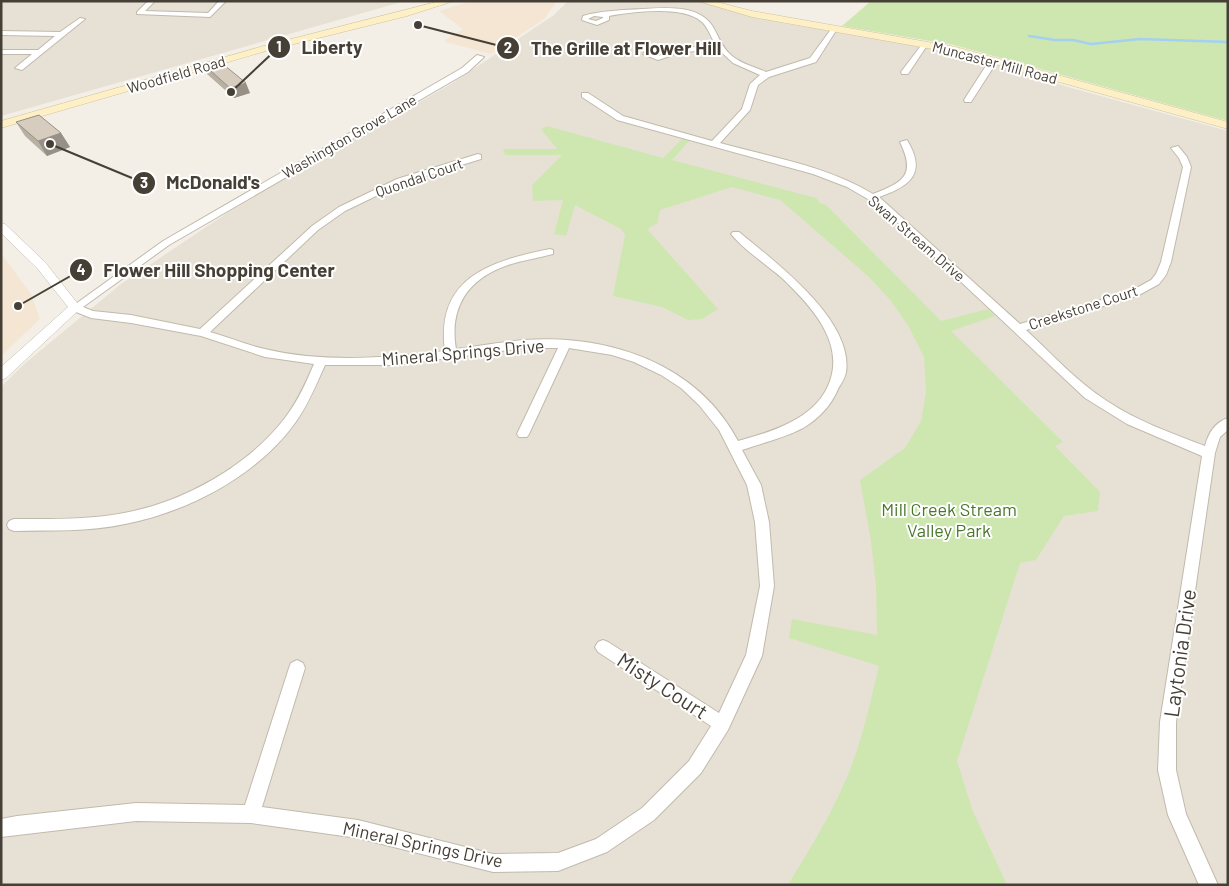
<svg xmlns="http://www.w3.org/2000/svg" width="1229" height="886" font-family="Barlow,sans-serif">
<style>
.residential{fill:#e7e1d5}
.commercial{fill:#f4e6d2}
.green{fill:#cee6b0}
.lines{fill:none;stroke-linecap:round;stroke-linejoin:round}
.stream{stroke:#a4d1ef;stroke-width:2.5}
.minor-casing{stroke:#c1baac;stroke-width:2}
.tertiary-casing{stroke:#c1baac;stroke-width:1}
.secondary-casing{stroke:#d2c297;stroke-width:1}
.minor{fill:#fff;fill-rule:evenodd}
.tertiary{fill:#fff;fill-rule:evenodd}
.secondary{fill:#fdefc6;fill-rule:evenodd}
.wall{fill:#b9b0a4}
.shaded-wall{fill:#969086}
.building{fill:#d7cdbf;stroke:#969086}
.labels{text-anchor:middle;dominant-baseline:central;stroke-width:4;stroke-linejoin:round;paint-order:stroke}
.far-street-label{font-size:15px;fill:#463f36;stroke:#fff}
.street-label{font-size:18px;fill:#463f36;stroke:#fff}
.park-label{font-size:18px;fill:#48762a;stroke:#fff}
.near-street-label{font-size:21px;fill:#463f36;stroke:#fff}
.leader{fill:none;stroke:#463f36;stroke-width:2}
.callout-dot{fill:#463f36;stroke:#fff;stroke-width:2}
.mark-label{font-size:15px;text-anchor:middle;font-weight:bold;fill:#fff}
.callout-label{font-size:19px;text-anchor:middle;font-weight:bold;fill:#463f36;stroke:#fff;stroke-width:4;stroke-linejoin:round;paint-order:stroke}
</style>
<rect width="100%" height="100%" fill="#f3efe6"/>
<path class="residential" d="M1 1H405L1 116Z
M568 1H700L782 23 908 44 972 57 1068 87 1228 131V885H1V387L23 365 121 284 236 207 451 84 554 15Z"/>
<path class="commercial" d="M471 1H557L544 19 491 54 446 42 445 40 463 29 439 11Z
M1 253 31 294 40 319 1 356Z"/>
<path class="green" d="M871 1H1228V121L954 45 842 26Z
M547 126 663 158 682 139 689 141 672 160 816 198 820 203 826 205 941 321 988 309 995 316 951 331 1063 442 1055 446 1100 492 1098 511 1064 516 1036 560 1020 563 957 761 972 809 1007 885H788C809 850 831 815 847 777 862 742 870 703 879 666L789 638 792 619 877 635 876 586 871 541 860 480 905 448 921 421 926 392 924 357 909 327 891 301 868 276 780 200 732 187 660 210 657 224 650 227 648 230 718 309 702 319 688 320 662 307 613 296 625 235 621 229 575 205 566 236 554 234 563 200 533 201 532 185 562 155H505L503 149H557L541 129Z"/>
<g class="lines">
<path class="stream" d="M1029 36 1055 40H1073L1091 44 1140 39 1228 42"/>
<defs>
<path id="minor" d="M148 1H155L145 11 208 13 219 1H226L210 17 137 14V12Z
M642 9C665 8 699 4 713 27 719 37 722 48 732 56 742 64 755 67 766 72L810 58 832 28H836L837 29 816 62 769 77 758 85 750 110 720 143C771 157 827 166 873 194 904 182 916 175 900 142L907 140C927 173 911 186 879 197L1020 324 1131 291 1151 280 1156 274 1161 262 1183 167 1179 158 1171 148 1178 146 1187 157 1191 167 1171 262 1166 275 1159 284 1139 295 1026 330C1052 354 1077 382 1107 401 1137 421 1171 433 1205 446 1208 434 1215 422 1228 418V430L1220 437 1215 453 1176 722V770L1186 814 1218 885H1199L1168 815 1158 770 1160 722 1202 456 1127 424 1085 398 880 206 847 187 813 174 617 120 582 97V93H588L623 116 712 141 742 109 750 84 760 75 733 63 718 49 674 53 673 55 658 60 643 54 648 48 657 45 672 49 716 45C711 38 708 27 702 22 683 5 632 12 609 16V20L597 25 582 20 583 16C598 11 625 10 642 9ZM594 16 603 17V18L596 21 588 19ZM657 49 666 51 667 53 658 56 651 53Z
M80 18 85 19 22 70 15 68 32 54H1V50H38L55 36 1 35V31L60 32Z
M923 43 928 44 908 74H902L901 72Z
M477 55 484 57 468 72 169 245 83 307 93 311 131 315 200 329 312 226 339 207 397 179 478 154 481 155V159L403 183 345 211 318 230 210 332C228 337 247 345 265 349 323 363 386 358 445 351 435 277 491 261 550 249L553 250V254C538 258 523 260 508 265 467 279 449 308 456 349 478 346 501 342 524 340 608 334 697 363 738 441 756 436 774 431 791 422 807 414 821 402 828 386 847 344 811 306 783 279 766 264 745 251 731 234L733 232H739C774 261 854 320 846 372 845 378 841 384 838 389 831 406 818 419 803 428 784 438 762 443 742 450L761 485 769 522 774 586 762 656 728 730 701 773 654 820 607 852 558 871 493 872 358 838 251 823 136 821 1 837V819L17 816 136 803 245 805 289 668 291 663 297 660 303 663 305 668 262 807 358 820 493 854 558 853 596 839 642 808 689 761 711 726 598 652 595 647 598 642 603 640 608 642 719 713 746 655 760 586 755 522 747 485 719 430 699 405 681 388 661 375 634 362 612 355 569 348 529 434 527 437H519L517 434 558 348H524L396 365H325C316 385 308 405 295 423 257 476 187 512 125 524 89 532 51 530 14 531L9 529 7 525 9 521 14 519C51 519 88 520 124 513 184 502 248 466 285 418 298 401 306 383 314 364L265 357 201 336 131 323 91 318 71 310 70 308 163 241 462 68Z
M991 58 998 60 971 102H965L964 100Z"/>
<path id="tertiary" d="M1 223 5 224 45 262 81 308 6 378 1 380V367L68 307 37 268 1 233Z"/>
<path id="secondary" d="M440 1H454L407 16 266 51 1 128V121L260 47Z
M698 1H713L752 11 956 47 1228 122V129L955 53 752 17Z"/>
</defs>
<use href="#minor" class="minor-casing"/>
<use href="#tertiary" class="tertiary-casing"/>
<use href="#secondary" class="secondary-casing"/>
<use href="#minor" class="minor"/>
<use href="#tertiary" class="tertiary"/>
<use href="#secondary" class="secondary"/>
</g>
<path class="wall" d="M203 64 250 93 234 98 207 74Z
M16 122 61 133 70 147 47 156 25 136Z"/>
<path class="shaded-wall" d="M246 83 250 93 234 98 230 88Z
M61 133 70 147 47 156 38 141Z"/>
<path class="building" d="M218 60 246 83 230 88 203 64Z
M39 115 61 133 38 141 16 122Z"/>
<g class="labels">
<g class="far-street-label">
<text transform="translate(995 62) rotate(15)">Muncaster Mill Road</text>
<text transform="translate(176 74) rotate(-16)">Woodfield Road</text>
<text transform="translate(349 136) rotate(-30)">Washington Grove Lane</text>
<text transform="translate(419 177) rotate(-19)">Quondal Court</text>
<text transform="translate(917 238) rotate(41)">Swan Stream Drive</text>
<text transform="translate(1083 307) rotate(-18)">Creekstone Court</text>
</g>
<g class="street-label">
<text transform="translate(463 352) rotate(-5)">Mineral Springs Drive</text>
<text transform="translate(423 844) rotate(12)">Mineral Springs Drive</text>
</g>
<g class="park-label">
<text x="949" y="509">Mill Creek Stream<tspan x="949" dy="21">Valley Park</tspan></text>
</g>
<g class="near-street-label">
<text transform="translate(1179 653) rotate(-82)">Laytonia Drive</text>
<text transform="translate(663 685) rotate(33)">Misty Court</text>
</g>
</g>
<path class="leader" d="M231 92L279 47M418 25L508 48M50 144L144 183M18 306L81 270"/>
<g class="callout-dot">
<circle cx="231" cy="92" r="5"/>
<circle cx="418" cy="25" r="5"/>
<circle cx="50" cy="144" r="5"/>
<circle cx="18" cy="306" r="5"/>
<circle cx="279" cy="47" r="12"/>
<circle cx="508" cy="48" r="12"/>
<circle cx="144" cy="183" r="12"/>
<circle cx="81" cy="270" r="12"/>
</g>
<g class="mark-label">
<text x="279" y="52">1</text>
<text x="508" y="53">2</text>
<text x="144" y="188">3</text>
<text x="81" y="275">4</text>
</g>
<g class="callout-label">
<text x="332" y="54">Liberty</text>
<text x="626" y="55">The Grille at Flower Hill</text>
<text x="213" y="189">McDonald's</text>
<text x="219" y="277">Flower Hill Shopping Center</text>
</g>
<rect width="1229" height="886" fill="none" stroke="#463f36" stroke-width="5"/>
</svg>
